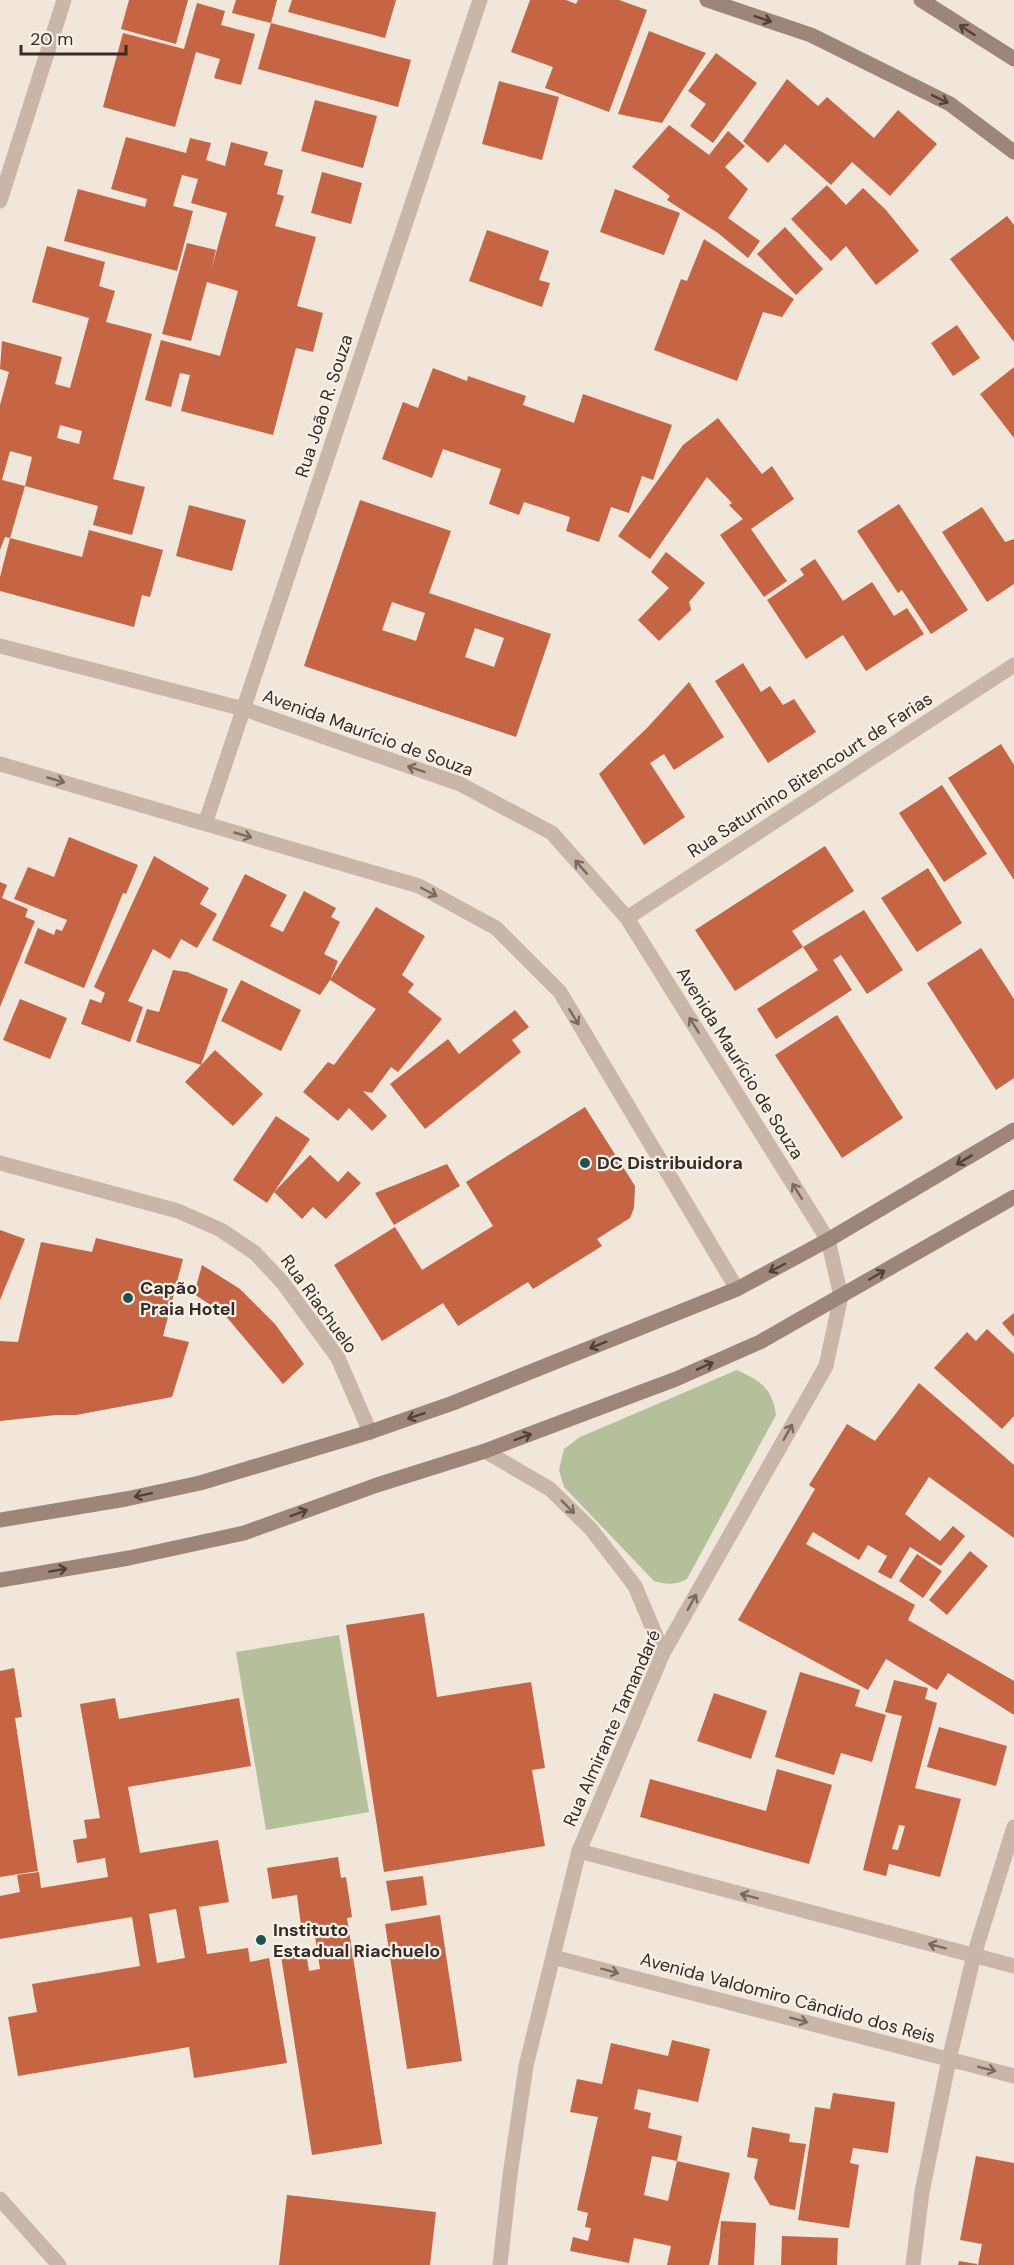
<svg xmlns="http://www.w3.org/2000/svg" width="1014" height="2265" font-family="'DM Sans',sans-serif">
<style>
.green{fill:#b3c09a}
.building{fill:#c56544;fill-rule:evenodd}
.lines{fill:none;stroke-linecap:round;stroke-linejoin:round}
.minor{stroke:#c9b6a6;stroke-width:15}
.tertiary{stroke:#c9b6a6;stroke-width:15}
.secondary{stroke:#9d8577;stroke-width:15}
.oneway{stroke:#4f423b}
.oneway2{stroke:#786a60}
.poi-dot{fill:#1d5256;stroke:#f9f1e6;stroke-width:2}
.labels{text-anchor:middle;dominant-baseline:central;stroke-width:4.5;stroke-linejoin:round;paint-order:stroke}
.street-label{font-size:18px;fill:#352c27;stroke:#f9f1e6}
.poi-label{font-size:18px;font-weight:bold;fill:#352c27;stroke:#f9f1e6;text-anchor:start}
</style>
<rect width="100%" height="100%" fill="#f1e6da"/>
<path class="green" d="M737 1370C761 1381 772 1388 776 1415L687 1579C676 1585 667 1585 654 1581L564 1487 559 1470 564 1449 580 1437Z
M339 1635 369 1812 266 1830 236 1652Z"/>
<path class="building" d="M129 0H188L176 44 121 29Z
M236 0H277L271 23 232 13Z
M292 0H396L385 38 288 12Z
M530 0H566L576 4 578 0H619L647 10 609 112 545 88 553 67 511 52Z
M197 3 225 11 221 25 255 34 241 85 214 78 220 59 196 52 175 127 103 107 123 33 184 49Z
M271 23 411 60 398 107 258 69Z
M649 31 706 53 662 123 618 114Z
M716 53 757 83 713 143 690 126 706 104 688 91Z
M787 79 818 106 827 97 874 138 898 110 937 144 890 196 852 162 831 185 785 144 768 163 743 141Z
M499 81 559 97 542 160 482 144Z
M315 100 377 116 363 168 301 151Z
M669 125 709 155 728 131 745 146 725 167 748 189 728 218 760 241 748 258 718 233 667 200 670 196 632 167Z
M126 137 186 153 190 138 211 143 206 160 225 166 231 142 268 152 264 165 283 170 277 194 284 196 275 226 316 237 297 306 323 313 313 352 296 348 273 435 181 411 190 375 180 373 171 407 145 400 161 340 220 356 238 291 207 282 191 341 162 334 187 243 216 250 211 271 227 213 191 203 198 179 182 175 173 206 193 211 177 271 64 241 78 189 145 207 147 199 111 189Z
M322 172 362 183 351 224 311 213Z
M827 185 846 205 863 188 886 210 919 251 876 285 846 246 831 261 791 219Z
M615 189 680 213 664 255 600 232Z
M1007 216 1014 225V342L950 259Z
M785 227 823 269 796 295 757 254Z
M487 230 549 251 539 280 550 283 542 307 469 281Z
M704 239 794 299 782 317 763 312 737 381 654 350 681 279 687 281Z
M47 246 105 262 99 286 115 291 106 322 152 334 113 479 145 487 132 535 93 525 98 506 25 486 32 457 10 451 2 480 25 486 10 538 82 557 89 530 163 550 150 597 142 595 134 627 0 591V577L10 538 5 537 0 550V405L9 372 0 369 2 341 62 357 55 384 70 388 89 318 32 302ZM60 425 82 431 79 444 57 438Z
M957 325 980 358 953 376 931 343Z
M1014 367V438L980 394Z
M433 368 467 381 468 376 526 396 523 405 574 423 583 394 672 425 653 480 642 476 629 513 611 507 599 542 566 531 570 517 524 502 519 515 489 504 501 469 443 449 432 478 382 459 403 402 418 408Z
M718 418 762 474 772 466 794 499 751 529 787 581 764 597 720 535 743 519 729 505 732 503 707 477 650 559 618 536 683 445Z
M360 500 451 531 429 593 551 634 516 737 304 666ZM392 602 425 613 416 641 382 630ZM475 628 504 638 494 667 465 657Z
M899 504 968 610 931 634 902 590 898 593 857 531Z
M189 505 246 520 232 571 176 556Z
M982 507 1005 542 1014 539V584L987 602 942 532Z
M666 552 705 583 689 602 691 610 659 641 638 620 669 588 651 572Z
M815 559 843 601 872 582 894 616 907 608 924 634 866 671 843 635 806 659 767 600 804 575 800 569Z
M743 663 761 692 770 686 783 705 794 699 816 732 768 763 715 681Z
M689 682 724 737 674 770 664 754 650 763 685 817 644 845 599 774 647 728Z
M1001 744 1014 765V880L948 778Z
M942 785 987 854 944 882 899 813Z
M69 837 138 865 126 894 123 893 84 988 24 963 38 928 54 935 56 929 62 931 67 920 14 899 28 867 54 877Z
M825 846 854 891 792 931 803 947 864 910 903 970 867 994 841 955 833 960 852 990 776 1039 757 1009 818 970 803 947 735 991 695 930Z
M154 856 209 888 200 904 217 914 197 948 181 939 170 959 153 949 128 1001 143 1007 130 1042 81 1024 90 999 101 1003 105 993 94 987Z
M928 868 962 923 917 952 881 898Z
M245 874 287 895 270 926 283 932 304 891 336 908 331 917 340 922 324 954 338 961 330 980 320 995 212 940Z
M0 882 7 885 2 898 28 909 25 917 35 921 0 1007Z
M376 907 425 936 402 975 414 984 408 992 442 1019 398 1072 391 1067 372 1093 363 1091 387 1116 372 1131 349 1108 338 1121 303 1092 328 1062 334 1065 376 1009 330 980Z
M981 948 1014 999V1078L996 1090 927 983Z
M173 970 187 972 228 989 201 1065 215 1050 263 1094 233 1126 185 1082 201 1065 136 1042 147 1009 159 1012Z
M241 980 301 1010 281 1051 221 1021Z
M20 999 67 1018 50 1059 3 1040Z
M515 1010 529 1027 512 1040 521 1052 425 1129 390 1084 448 1039 459 1054Z
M837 1015 903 1118 842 1158 775 1055Z
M585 1107 635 1186 634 1208 630 1218 597 1239 602 1246 533 1289 528 1282 458 1326 443 1303 382 1341 334 1265 395 1227 422 1270 493 1226 466 1182Z
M276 1116 310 1139 274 1192 310 1155 338 1182 348 1171 361 1183 326 1219 313 1207 302 1219 274 1192 267 1203 233 1180Z
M447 1164 460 1186 394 1225 375 1193Z
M0 1230 25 1239 0 1300Z
M96 1238 183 1259 163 1336 189 1342 172 1397 76 1415H56L0 1421V1341L18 1342 41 1242 92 1252Z
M202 1265 240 1289 275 1324 304 1364 283 1384 224 1314 194 1294Z
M1014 1313V1337L1002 1323Z
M987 1329 1014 1354V1416L1002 1429 934 1368 967 1332 976 1341Z
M919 1383 1014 1465V1538L929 1477 905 1514 940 1541 953 1526 965 1536 941 1566 910 1547 891 1579 878 1572 887 1556 868 1545 859 1560 813 1532 806 1544 915 1605 908 1620 1014 1681V1715L948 1673 937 1690 886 1659 868 1690 738 1620 815 1489 809 1485 847 1424 875 1441Z
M970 1551 988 1566 947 1615 929 1600Z
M917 1554 942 1571 923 1598 899 1581Z
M424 1613 437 1697 531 1682 545 1768 532 1770 545 1846 384 1872 346 1625Z
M14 1668 22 1717 15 1718 38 1871 0 1877V1671Z
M800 1672 860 1690 855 1706 886 1715 872 1762 841 1753 834 1775 775 1757Z
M894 1680 928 1688 925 1699 937 1703 915 1788 961 1799 940 1877 889 1864 886 1876 863 1870 902 1716 885 1712ZM899 1825 905 1826 898 1850 892 1849Z
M714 1693 767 1711 751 1759 697 1741Z
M115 1698 119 1719 239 1698 251 1766 128 1787 140 1853 218 1840 229 1902 199 1907 207 1954 248 1948 250 1962 269 1958 287 2063 194 2078 189 2047 18 2076 8 2017 37 2012 32 1984 140 1966 132 1917 0 1939V1896L20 1892 17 1875 39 1872 41 1888 108 1877 105 1858 77 1863 73 1840 87 1838 84 1820 100 1818 80 1704ZM176 1909 185 1958 157 1963 149 1914Z
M939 1727 1007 1746 996 1786 927 1767Z
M777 1769 832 1785 809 1864 640 1817 650 1779 766 1811Z
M338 1857 341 1878 346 1877 352 1917 347 1918 382 2144 312 2155 281 1956 306 1952 309 1971 320 1969 313 1923 301 1925 297 1895 272 1899 267 1868Z
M423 1876 427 1905 391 1911 386 1881Z
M440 1915 462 2061 407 2069 385 1924Z
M672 2040 710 2049 698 2102 638 2089 634 2109 651 2113 648 2128 682 2136 677 2161 652 2156 644 2195 668 2201 677 2161 730 2173 709 2265H667L671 2246 634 2238 629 2263 570 2251 573 2237 588 2241 591 2228 585 2227 588 2213 577 2210 598 2117 570 2112 577 2079 602 2084 611 2043 668 2056Z
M833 2093 895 2102 888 2153 853 2148 850 2163 859 2165 849 2228 798 2220 815 2107 830 2109Z
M752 2127 790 2134 789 2142 806 2144 795 2210 770 2205 754 2178 758 2159 747 2157Z
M976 2156 1014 2163V2265H978L982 2244 960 2240Z
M287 2195 436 2212 430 2265H279Z
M721 2221 756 2223 754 2265H718Z
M782 2236 838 2238 837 2265H781Z
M959 2261 977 2264V2265H958Z"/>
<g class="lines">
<path class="minor" d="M0 201 64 0
M0 646 244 709 460 784 552 833 627 918 828 1240
M0 764 419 886 496 928 560 992 737 1289
M205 824 480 0
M627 918 1014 665
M0 1163 178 1211 221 1230 255 1253 283 1283 338 1358 370 1432
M0 2199 59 2265
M913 2265 922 2192 949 2060 974 1955 1014 1827"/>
<path class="tertiary" d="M485 1451 550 1489 591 1529 635 1586 663 1653
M579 1851 1014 1966
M553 1957 1014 2076
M500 2265 510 2175 526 2066 579 1851 663 1653 826 1366 841 1296 828 1240"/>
<path class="secondary" d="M707 0 811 35 950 104 1014 152
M921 0 1014 59
M0 1520 126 1499 200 1483 370 1432 453 1403 737 1289 828 1240 1014 1130
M0 1580 129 1558 244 1533 377 1485 485 1451 676 1379 760 1342 1014 1197"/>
</g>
<defs><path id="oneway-shaft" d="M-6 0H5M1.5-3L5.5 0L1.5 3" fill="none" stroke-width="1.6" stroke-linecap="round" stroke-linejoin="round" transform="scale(1.5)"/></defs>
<g class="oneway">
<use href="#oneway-shaft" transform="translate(763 19) rotate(19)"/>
<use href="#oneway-shaft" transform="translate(967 30) rotate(-147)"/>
<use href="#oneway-shaft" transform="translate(940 99) rotate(26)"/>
<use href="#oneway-shaft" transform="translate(964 1160) rotate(149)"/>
<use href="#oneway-shaft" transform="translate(777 1268) rotate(152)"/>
<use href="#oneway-shaft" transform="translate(877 1275) rotate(-30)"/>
<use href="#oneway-shaft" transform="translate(598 1345) rotate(158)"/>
<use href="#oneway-shaft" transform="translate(705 1366) rotate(-24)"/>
<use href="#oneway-shaft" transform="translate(416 1416) rotate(161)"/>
<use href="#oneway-shaft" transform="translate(523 1437) rotate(-21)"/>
<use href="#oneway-shaft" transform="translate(143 1495) rotate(168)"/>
<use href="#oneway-shaft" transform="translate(299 1513) rotate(-20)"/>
<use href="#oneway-shaft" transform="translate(58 1570) rotate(-10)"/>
</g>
<g class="oneway2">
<use href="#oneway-shaft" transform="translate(416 769) rotate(-161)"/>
<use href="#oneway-shaft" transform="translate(56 780) rotate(16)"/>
<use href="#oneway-shaft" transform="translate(243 835) rotate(16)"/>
<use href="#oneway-shaft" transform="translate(581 867) rotate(-131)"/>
<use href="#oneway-shaft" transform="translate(429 892) rotate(28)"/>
<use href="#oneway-shaft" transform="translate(574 1017) rotate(59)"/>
<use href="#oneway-shaft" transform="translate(694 1025) rotate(-122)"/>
<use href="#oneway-shaft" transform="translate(797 1191) rotate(-122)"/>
<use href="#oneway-shaft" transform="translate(788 1432) rotate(-61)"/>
<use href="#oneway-shaft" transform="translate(568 1507) rotate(45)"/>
<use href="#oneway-shaft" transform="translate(692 1602) rotate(-61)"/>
<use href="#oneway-shaft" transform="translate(749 1896) rotate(-165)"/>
<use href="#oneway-shaft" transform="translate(937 1946) rotate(-165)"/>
<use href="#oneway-shaft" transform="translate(610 1971) rotate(15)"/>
<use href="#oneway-shaft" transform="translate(799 2020) rotate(15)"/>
<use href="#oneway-shaft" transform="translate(987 2069) rotate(14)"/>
</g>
<g class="poi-dot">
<circle cx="585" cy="1163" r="6"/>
<circle cx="128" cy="1298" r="6"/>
<circle cx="261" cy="1940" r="6"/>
</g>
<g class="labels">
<g class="street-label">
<text transform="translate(324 406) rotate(-72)">Rua João R. Souza</text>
<text transform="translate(368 733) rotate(20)">Avenida Maurício de Souza</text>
<text transform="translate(810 775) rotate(-33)">Rua Saturnino Bitencourt de Farias</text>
<text transform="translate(740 1063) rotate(58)">Avenida Maurício de Souza</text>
<text transform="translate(319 1304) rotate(54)">Rua Riachuelo</text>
<text transform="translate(612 1728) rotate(-66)">Rua Almirante Tamandaré</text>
<text transform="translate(788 1998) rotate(15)">Avenida Valdomiro Cândido dos Reis</text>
</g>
<g class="poi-label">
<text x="597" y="1163">DC Distribuidora</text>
<text x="140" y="1288">Capão<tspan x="140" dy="21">Praia Hotel</tspan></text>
<text x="273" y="1930">Instituto<tspan x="273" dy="21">Estadual Riachuelo</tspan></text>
</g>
</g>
<path d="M21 45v9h105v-9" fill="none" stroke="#352c27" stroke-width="3"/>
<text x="30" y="45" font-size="18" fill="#352c27" stroke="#f9f1e6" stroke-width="4.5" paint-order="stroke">20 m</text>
</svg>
